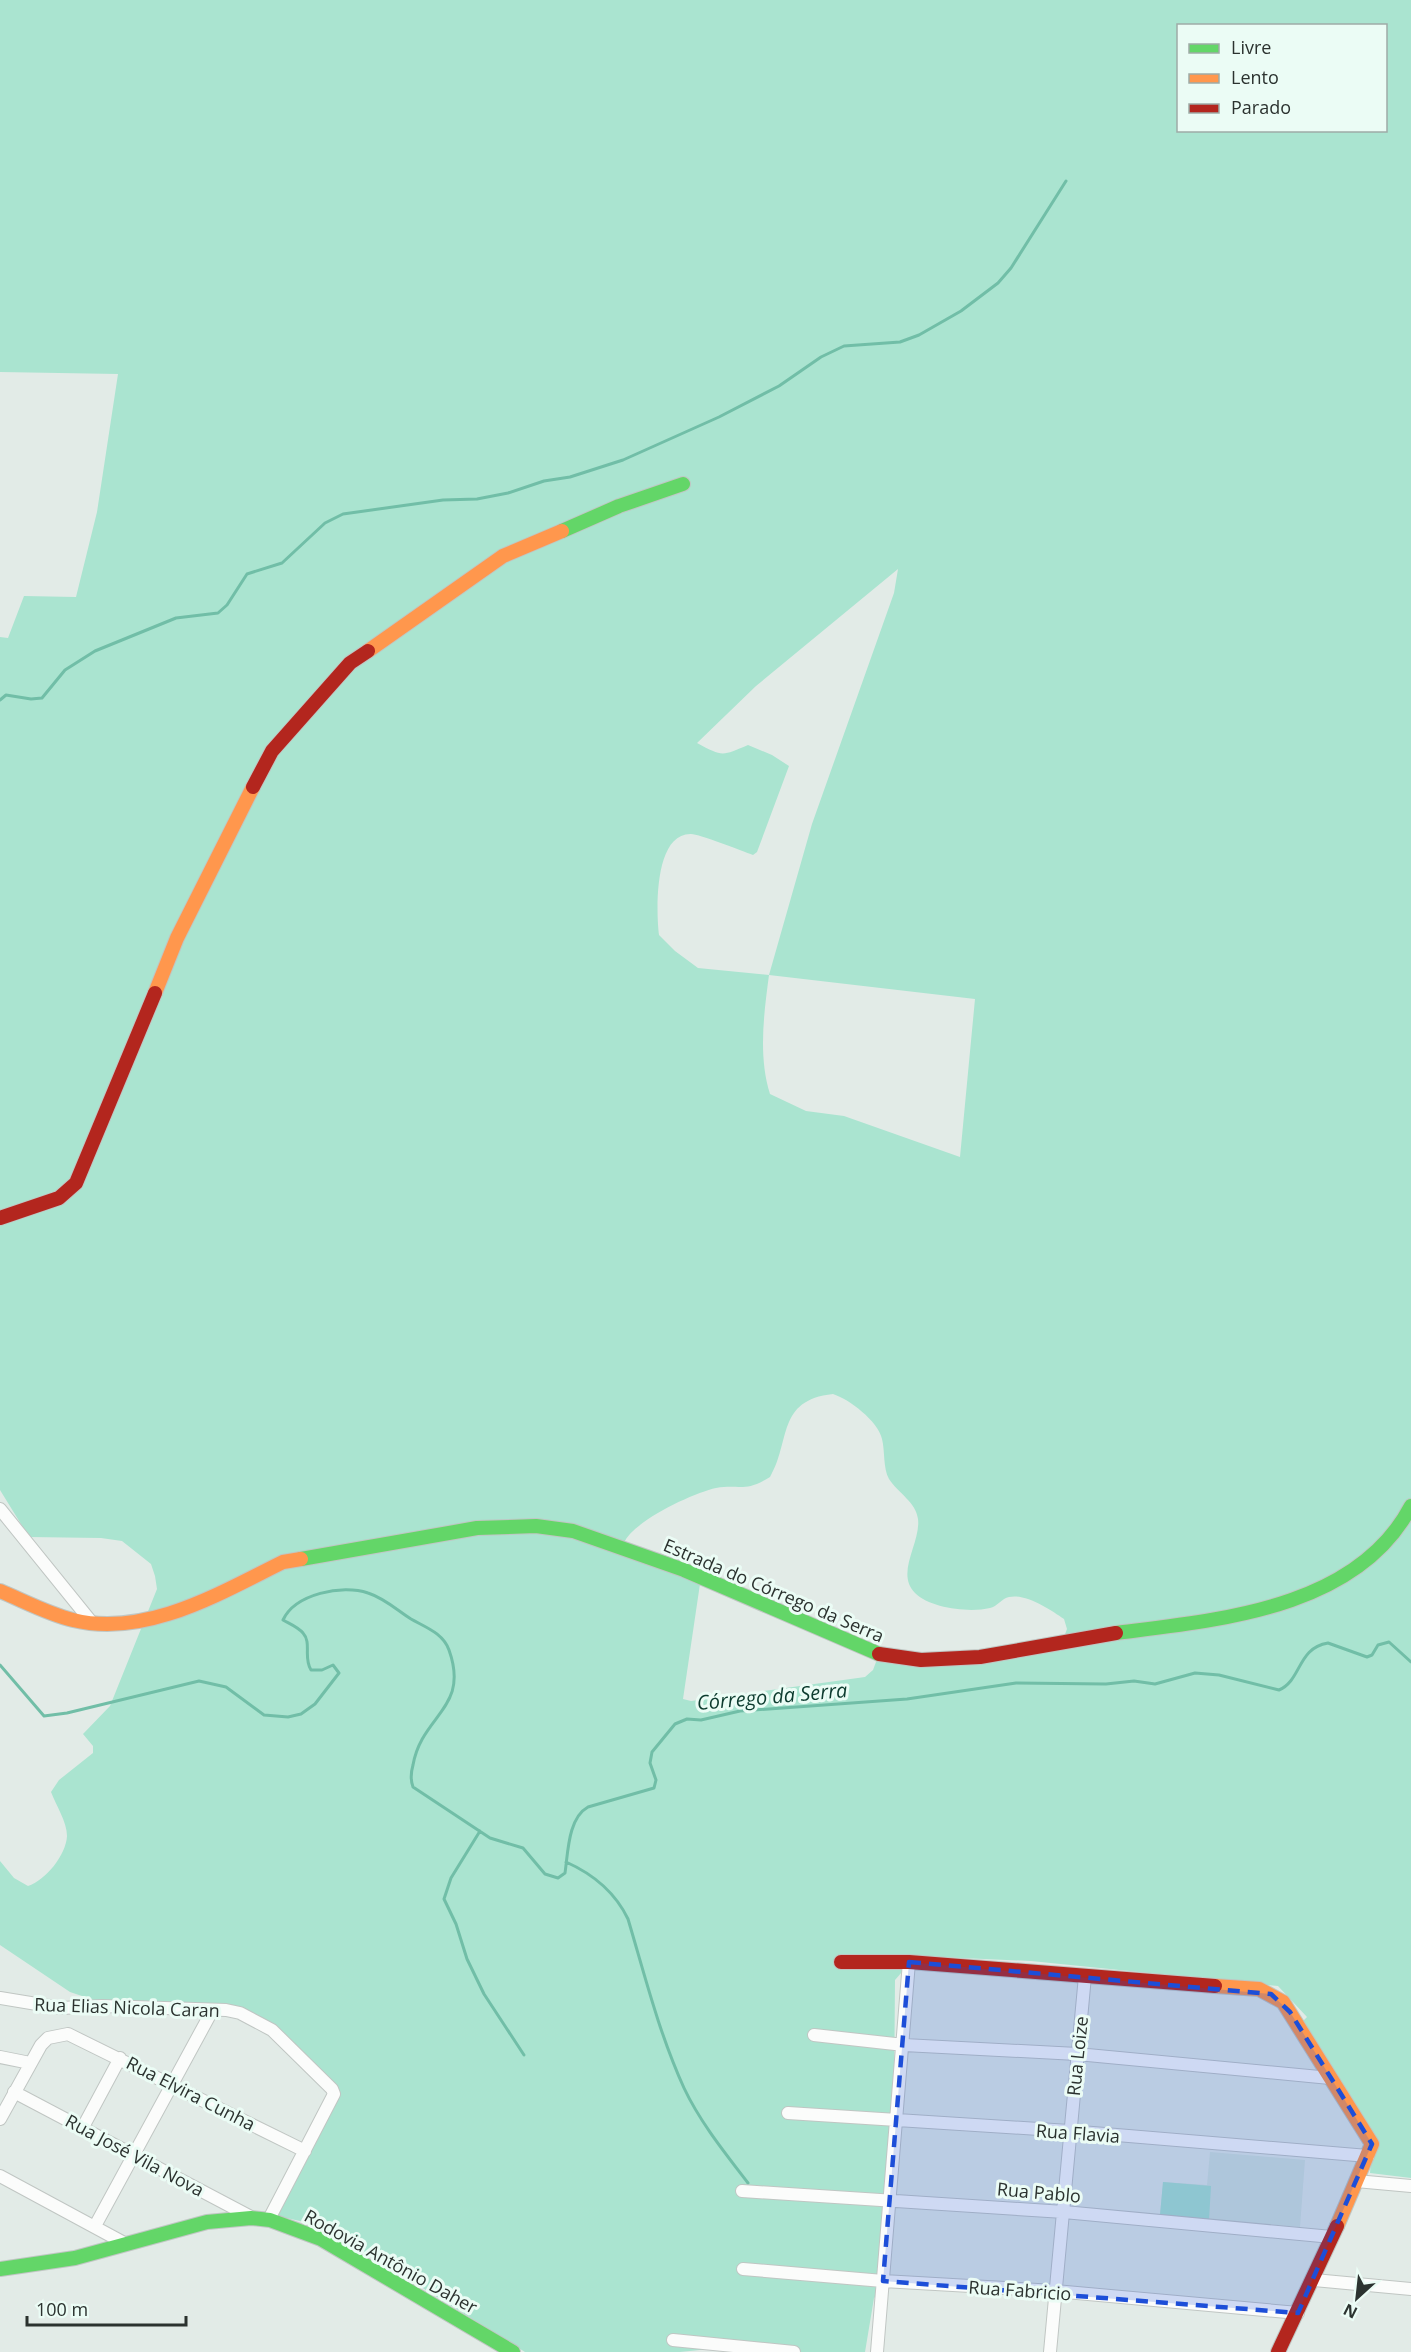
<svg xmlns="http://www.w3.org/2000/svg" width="1411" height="2352" font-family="'Open Sans',sans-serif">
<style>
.built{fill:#d2e4dc}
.green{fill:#aae4d0;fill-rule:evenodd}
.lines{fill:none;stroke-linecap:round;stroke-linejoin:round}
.stream{stroke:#71bea7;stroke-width:3}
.street-casing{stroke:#c0c6c3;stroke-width:14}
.fast-casing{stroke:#c0c6c3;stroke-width:16}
.slow-casing{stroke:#c0c6c3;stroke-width:16}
.jam-casing{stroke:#c0c6c3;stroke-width:16}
.street{stroke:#fbfcfb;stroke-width:12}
.fast{stroke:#63d668;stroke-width:14}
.slow{stroke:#ff974d;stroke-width:14}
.jam{stroke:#b3261e;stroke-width:14}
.marked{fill:#1d4ed8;fill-opacity:0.2;stroke:#1d4ed8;stroke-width:4.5;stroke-dasharray:12 8;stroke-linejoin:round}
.labels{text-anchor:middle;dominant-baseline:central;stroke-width:6;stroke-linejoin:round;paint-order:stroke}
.street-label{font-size:18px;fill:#2b322f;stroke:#ebfcf5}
.water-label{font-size:20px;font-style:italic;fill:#0c3b2e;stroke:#ebfcf5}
</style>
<rect width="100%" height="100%" fill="#e2ebe7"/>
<path class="built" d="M1210 2152 1305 2160 1300 2227 1160 2215 1163 2182 1207 2185Z"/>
<path class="green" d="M0 0H1411V2178L1370 2173 1372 2147 1300 2024 1307 2017 1278 1986 1031 1961 916 1956 895 1980 894 2098 877 2295 874 2298 865 2352H781L719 2348 680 2352H525L338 2235 309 2223 273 2215 339 2094 284 2035 223 2007 100 2002 70 1992 0 1945V1861L14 1878 28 1886C46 1880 66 1855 67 1836 67 1822 56 1805 51 1792L59 1780 93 1753V1746L83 1734 110 1706 157 1589 155 1576 151 1564 122 1541 101 1538 29 1537 0 1490V637L8 638 24 596 76 597 97 512 118 374 0 372ZM1178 26H1386V130H1178ZM898 569 894 593 812 824 769 975 698 968 675 951 659 935C656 911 654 833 691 834 699 834 742 851 753 855L757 852 789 766 772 755 748 745C722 756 723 757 697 743L756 686ZM769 975 975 999 960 1157 844 1116 806 1111 770 1094C758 1056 764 1013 769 975ZM833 1394C849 1399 878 1421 882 1439 885 1450 883 1469 889 1479 898 1493 916 1502 918 1519 921 1543 895 1573 915 1593 930 1608 969 1613 990 1608 997 1607 1002 1598 1009 1597 1026 1593 1051 1610 1064 1619L1067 1629 1064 1637 907 1662H876L873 1670 865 1677 691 1701 683 1699 701 1577 624 1543C633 1521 693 1493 716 1488 741 1484 744 1493 770 1477 791 1442 776 1400 833 1394Z
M1163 2182 1211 2186 1209 2220 1160 2215Z"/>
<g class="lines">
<path class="stream" d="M0 700 6 695 31 699 42 698 65 670 95 651 176 618 218 613 227 605 247 574 282 563 325 523 343 514 443 500 477 499 508 493 544 481 570 477 623 460 719 417 779 386 821 357 844 346 900 342 919 335 961 311 998 283 1011 268 1066 181
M0 1665 44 1716 67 1713 199 1681 226 1687 264 1715 288 1717 301 1714 315 1704 339 1673 333 1665 322 1670H311C303 1658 312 1643 303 1633 298 1627 290 1624 283 1620 295 1594 342 1584 368 1593 384 1598 397 1610 411 1619 425 1627 443 1633 449 1650 470 1709 422 1714 413 1765 411 1772 410 1779 413 1787L490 1838 523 1848 545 1874 558 1878 565 1873C568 1853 568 1818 588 1807L654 1788 656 1780 650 1763 652 1752 675 1724 687 1719 701 1720 740 1711 907 1699 1016 1683 1106 1684 1134 1681 1155 1684 1195 1673 1219 1675 1279 1690C1302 1680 1297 1648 1328 1643L1367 1657 1372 1655 1378 1645 1389 1642 1411 1662
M480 1831 451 1878 444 1899 456 1924 467 1959 484 1994 524 2055
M566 1862C593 1874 615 1892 628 1919 645 1976 659 2033 684 2088 700 2122 725 2153 748 2183"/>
<defs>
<path id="street" d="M0 1509 93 1624
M0 1998 61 2008 102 2006 226 2010 240 2013 272 2030 332 2089 334 2094 269 2219
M814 2035 904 2045 1077 2054 1330 2078
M0 2057 30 2063
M14 2092 251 2217
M788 2113 1069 2131 1368 2156
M0 2119 41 2045 48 2038 68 2034 305 2151
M83 2127 120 2058
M0 2176 126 2244
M1356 2181 1411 2186
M742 2191 1064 2212 1332 2237
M95 2226 212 2011
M743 2269 883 2281 1055 2291 1298 2313
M1314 2280 1411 2289
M673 2340 794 2352
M877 2352 909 1962
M1050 2352 1085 1976"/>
<path id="fast" d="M562 531 619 506 683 484
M301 1559 477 1528 536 1526 573 1531 684 1570 879 1654
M1116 1633C1219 1620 1357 1609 1411 1506
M0 2269 75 2258 207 2222 251 2218 270 2220 321 2239 513 2352"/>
<path id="slow" d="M368 651 503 556 562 531
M155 993 177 938 253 787
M0 1591C24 1601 48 1614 73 1620 146 1638 220 1593 283 1562L301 1559
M1215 1986 1259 1989 1283 2002 1372 2144 1337 2226"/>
<path id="jam" d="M253 787 272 751 350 663 368 651
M0 1218 59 1198 76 1183 155 993
M879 1654 921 1660 980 1657 1116 1633
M841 1962H909L1215 1986
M1278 2352 1337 2226"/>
</defs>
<use href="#street" class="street-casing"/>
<use href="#fast" class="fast-casing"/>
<use href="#slow" class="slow-casing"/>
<use href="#jam" class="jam-casing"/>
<use href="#street" class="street"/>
<use href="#fast" class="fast"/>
<use href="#slow" class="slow"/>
<use href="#jam" class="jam"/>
</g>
<path class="marked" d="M909 1962 1271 1994 1290 2012 1372 2144 1298 2313 883 2281Z"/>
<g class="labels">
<g class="street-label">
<text transform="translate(774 1590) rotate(23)">Estrada do Córrego da Serra</text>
<text transform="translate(127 2007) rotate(2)">Rua Elias Nicola Caran</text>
<text transform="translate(1077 2056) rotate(-84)">Rua Loize</text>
<text transform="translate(191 2093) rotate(27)">Rua Elvira Cunha</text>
<text transform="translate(1078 2133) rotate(4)">Rua Flavia</text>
<text transform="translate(135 2155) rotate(28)">Rua José Vila Nova</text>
<text transform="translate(1039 2192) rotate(5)">Rua Pablo</text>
<text transform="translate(391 2261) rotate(29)">Rodovia Antônio Daher</text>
<text transform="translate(1020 2290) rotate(4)">Rua Fabricio</text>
</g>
<g class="water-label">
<text transform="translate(772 1696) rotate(-5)">Córrego da Serra</text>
</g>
</g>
<rect x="1177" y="24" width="210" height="108" fill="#ebfcf5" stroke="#9eaba6" stroke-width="1.5"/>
<rect x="1189" y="44" width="30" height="9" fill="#63d668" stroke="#9eaba6" stroke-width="1.5"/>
<text x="1231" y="54" font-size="18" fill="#2b322f">Livre</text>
<rect x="1189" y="74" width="30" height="9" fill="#ff974d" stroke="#9eaba6" stroke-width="1.5"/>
<text x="1231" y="84" font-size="18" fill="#2b322f">Lento</text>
<rect x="1189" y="104" width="30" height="9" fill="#b3261e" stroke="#9eaba6" stroke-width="1.5"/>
<text x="1231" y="114" font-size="18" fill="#2b322f">Parado</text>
<g transform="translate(1357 2298) rotate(207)" stroke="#ebfcf5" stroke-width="4.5" paint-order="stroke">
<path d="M0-4.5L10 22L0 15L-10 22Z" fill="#2b322f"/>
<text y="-9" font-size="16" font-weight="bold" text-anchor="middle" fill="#2b322f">N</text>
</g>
<path d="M27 2316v9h159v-9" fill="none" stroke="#2b322f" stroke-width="3"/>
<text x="36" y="2316" font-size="18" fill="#2b322f" stroke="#ebfcf5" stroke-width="4.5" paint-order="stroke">100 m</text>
</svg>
